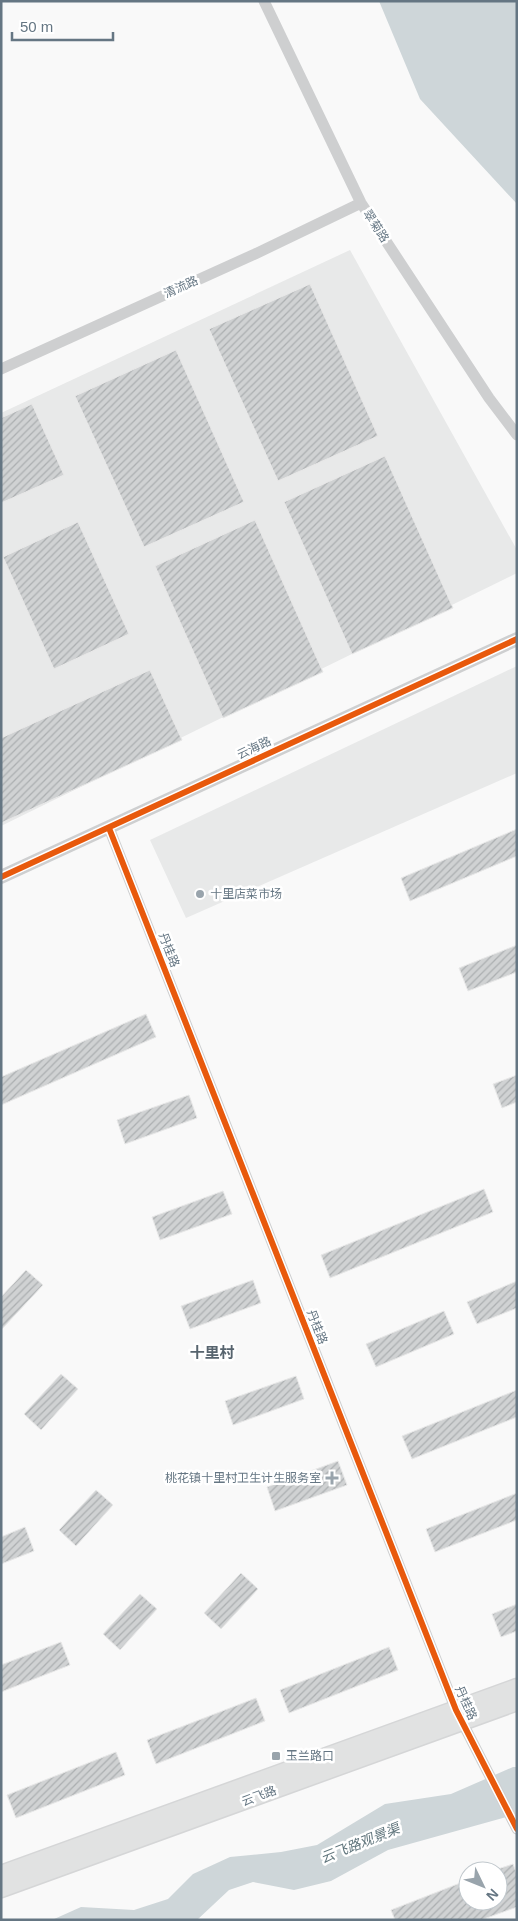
<svg xmlns="http://www.w3.org/2000/svg" width="518" height="1921" font-family="Helvetica,'Noto Sans SC',sans-serif">
<style>
.built{fill:#e8e9e9}
.water{fill:#ced6d9}
.building{fill:url(#building-hatch);stroke:#e8e8e8}
.lines{fill:none;stroke-linecap:round;stroke-linejoin:round}
.secondary-casing{stroke:#d5d6d7;stroke-width:19}
.minor{stroke:#cecfd0;stroke-width:11}
.tertiary{stroke:#cecfd0;stroke-width:14}
.secondary{stroke:#e1e2e2;stroke-width:16}
.cycleway-casing{stroke:#fff;stroke-width:9}
.cycleway{stroke:#e8590c;stroke-width:6}
.poi-dot{fill:#99a4ac;stroke:#fff;stroke-width:2}
.labels{text-anchor:middle;dominant-baseline:central;stroke-width:5;stroke-linejoin:round;paint-order:stroke}
.street-label{font-size:12px;fill:#657683;stroke:#fff}
.poi-label{font-size:12px;fill:#657683;stroke:#fff;text-anchor:start}
.water-label{font-size:14px;font-style:italic;fill:#60757c;stroke:#fff}
.quarter-label{font-size:15px;font-weight:bold;fill:#57646e;stroke:#fff}
</style>
<defs>
<pattern id="building-hatch" width="6" height="6" patternUnits="userSpaceOnUse" patternTransform="scale(1.25)"><rect width="6" height="6" fill="#d0d2d3"/><path d="M-1 1l2-2M0 6l6-6M5 7l2-2" fill="none" stroke="#acafb1"/></pattern>
</defs>
<rect width="100%" height="100%" fill="#f9f9f9"/>
<path class="built" d="M350 250 517 550V573L1 826V413Z
M517 666V773L186 918 150 840Z"/>
<path class="water" d="M379 1H517V204L420 99Z
M513 1767H517V1814L388 1850 331 1881 294 1890 253 1882 229 1890 197 1920H52L81 1907 134 1910 168 1899 193 1874 230 1857 281 1852 317 1845 385 1804 451 1794Z"/>
<path class="building" d="M310 284 378 436 278 481 209 329Z
M176 350 244 502 144 547 75 396Z
M32 404 64 475 1 503V418Z
M385 456 453 608 352 654 284 502Z
M255 520 323 672 223 718 155 566Z
M78 522 129 634 54 669 3 557Z
M150 670 182 740 1 823V738Z
M517 829V856L410 901 401 878Z
M517 945V972L468 991 459 968Z
M146 1014 156 1037 1 1105V1077Z
M517 1075V1102L502 1108 493 1084Z
M189 1095 197 1118 125 1144 117 1120Z
M484 1189 493 1212 330 1278 321 1255Z
M223 1191 232 1214 160 1240 152 1217Z
M26 1270 43 1285 1 1330V1297Z
M253 1280 261 1303 190 1329 181 1306Z
M517 1281V1308L477 1324 467 1302Z
M444 1311 454 1334 376 1367 366 1344Z
M61 1374 78 1389 41 1430 24 1414Z
M296 1376 304 1399 233 1425 225 1401Z
M517 1390V1417L412 1459 402 1436Z
M338 1461 347 1485 275 1511 267 1487Z
M96 1490 113 1505 76 1546 59 1530Z
M517 1493V1520L435 1552 426 1529Z
M25 1527 34 1551 1 1564V1537Z
M241 1573 258 1589 221 1629 204 1613Z
M140 1594 157 1609 120 1650 103 1634Z
M517 1604V1631L501 1637 492 1614Z
M61 1642 70 1665 1 1692V1665Z
M389 1647 398 1670 289 1713 280 1690Z
M256 1698 265 1721 156 1764 147 1740Z
M116 1752 125 1775 16 1818 7 1795Z
M513 1864 517 1875V1907L481 1920H395L391 1910 468 1880V1901H498V1869Z"/>
<g class="lines">
<defs>
<path id="secondary" d="M1 1874 517 1687
M1 1889 517 1702"/>
</defs>
<use href="#secondary" class="secondary-casing"/>
<path class="minor" d="M264 1 361 203 489 398 517 435
M1 369 255 254 361 203
M109 828 456 1710 517 1829"/>
<path class="tertiary" d="M1 877 517 639"/>
<use href="#secondary" class="secondary"/>
<defs>
<path id="cycleway" d="M109 828 456 1710 517 1829
M1 877 517 639"/>
</defs>
<use href="#cycleway" class="cycleway-casing"/>
<use href="#cycleway" class="cycleway"/>
</g>
<g class="poi-dot">
<circle cx="200" cy="894" r="5"/>
<path d="M329.5 1470.5h5v5h5v5h-5v5h-5v-5h-5v-5h5z"/>
<rect x="271" y="1751" width="10" height="10" rx="2.5"/>
</g>
<g class="labels">
<g class="street-label">
<text transform="translate(376 226) rotate(57)">翠菊路</text>
<text transform="translate(181 287) rotate(-24)">清流路</text>
<text transform="translate(254 748) rotate(-25)">云海路</text>
<text transform="translate(169 950) rotate(69)">丹桂路</text>
<text transform="translate(317 1327) rotate(69)">丹桂路</text>
<text transform="translate(466 1703) rotate(66)">丹桂路</text>
<text transform="translate(259 1796) rotate(-20)">云飞路</text>
</g>
<g class="poi-label">
<text x="210" y="894">十里店菜市场</text>
<text x="321" y="1478" text-anchor="end">桃花镇十里村卫生计生服务室</text>
<text x="286" y="1756">玉兰路口</text>
</g>
<g class="water-label">
<text transform="translate(360 1843) rotate(-22)">云飞路观景渠</text>
</g>
<g class="quarter-label">
<text x="212" y="1352">十里村</text>
</g>
</g>
<rect width="518" height="1921" fill="none" stroke="#657683" stroke-width="5"/>
<g transform="translate(483 1886) rotate(133)"><circle r="24" fill="#ffffff" stroke="#c1c8cd"/>
<path d="M0-4L9 19L0 12L-9 19Z" fill="#99a4ac"/>
<text y="-8" font-size="14" font-weight="bold" text-anchor="middle" fill="#657683">N</text>
</g>
<path d="M12 32v8h101v-8" fill="none" stroke="#657683" stroke-width="2.5"/>
<text x="20" y="32" font-size="15" fill="#657683" stroke="#ffffff" stroke-width="4" paint-order="stroke">50 m</text>
</svg>
